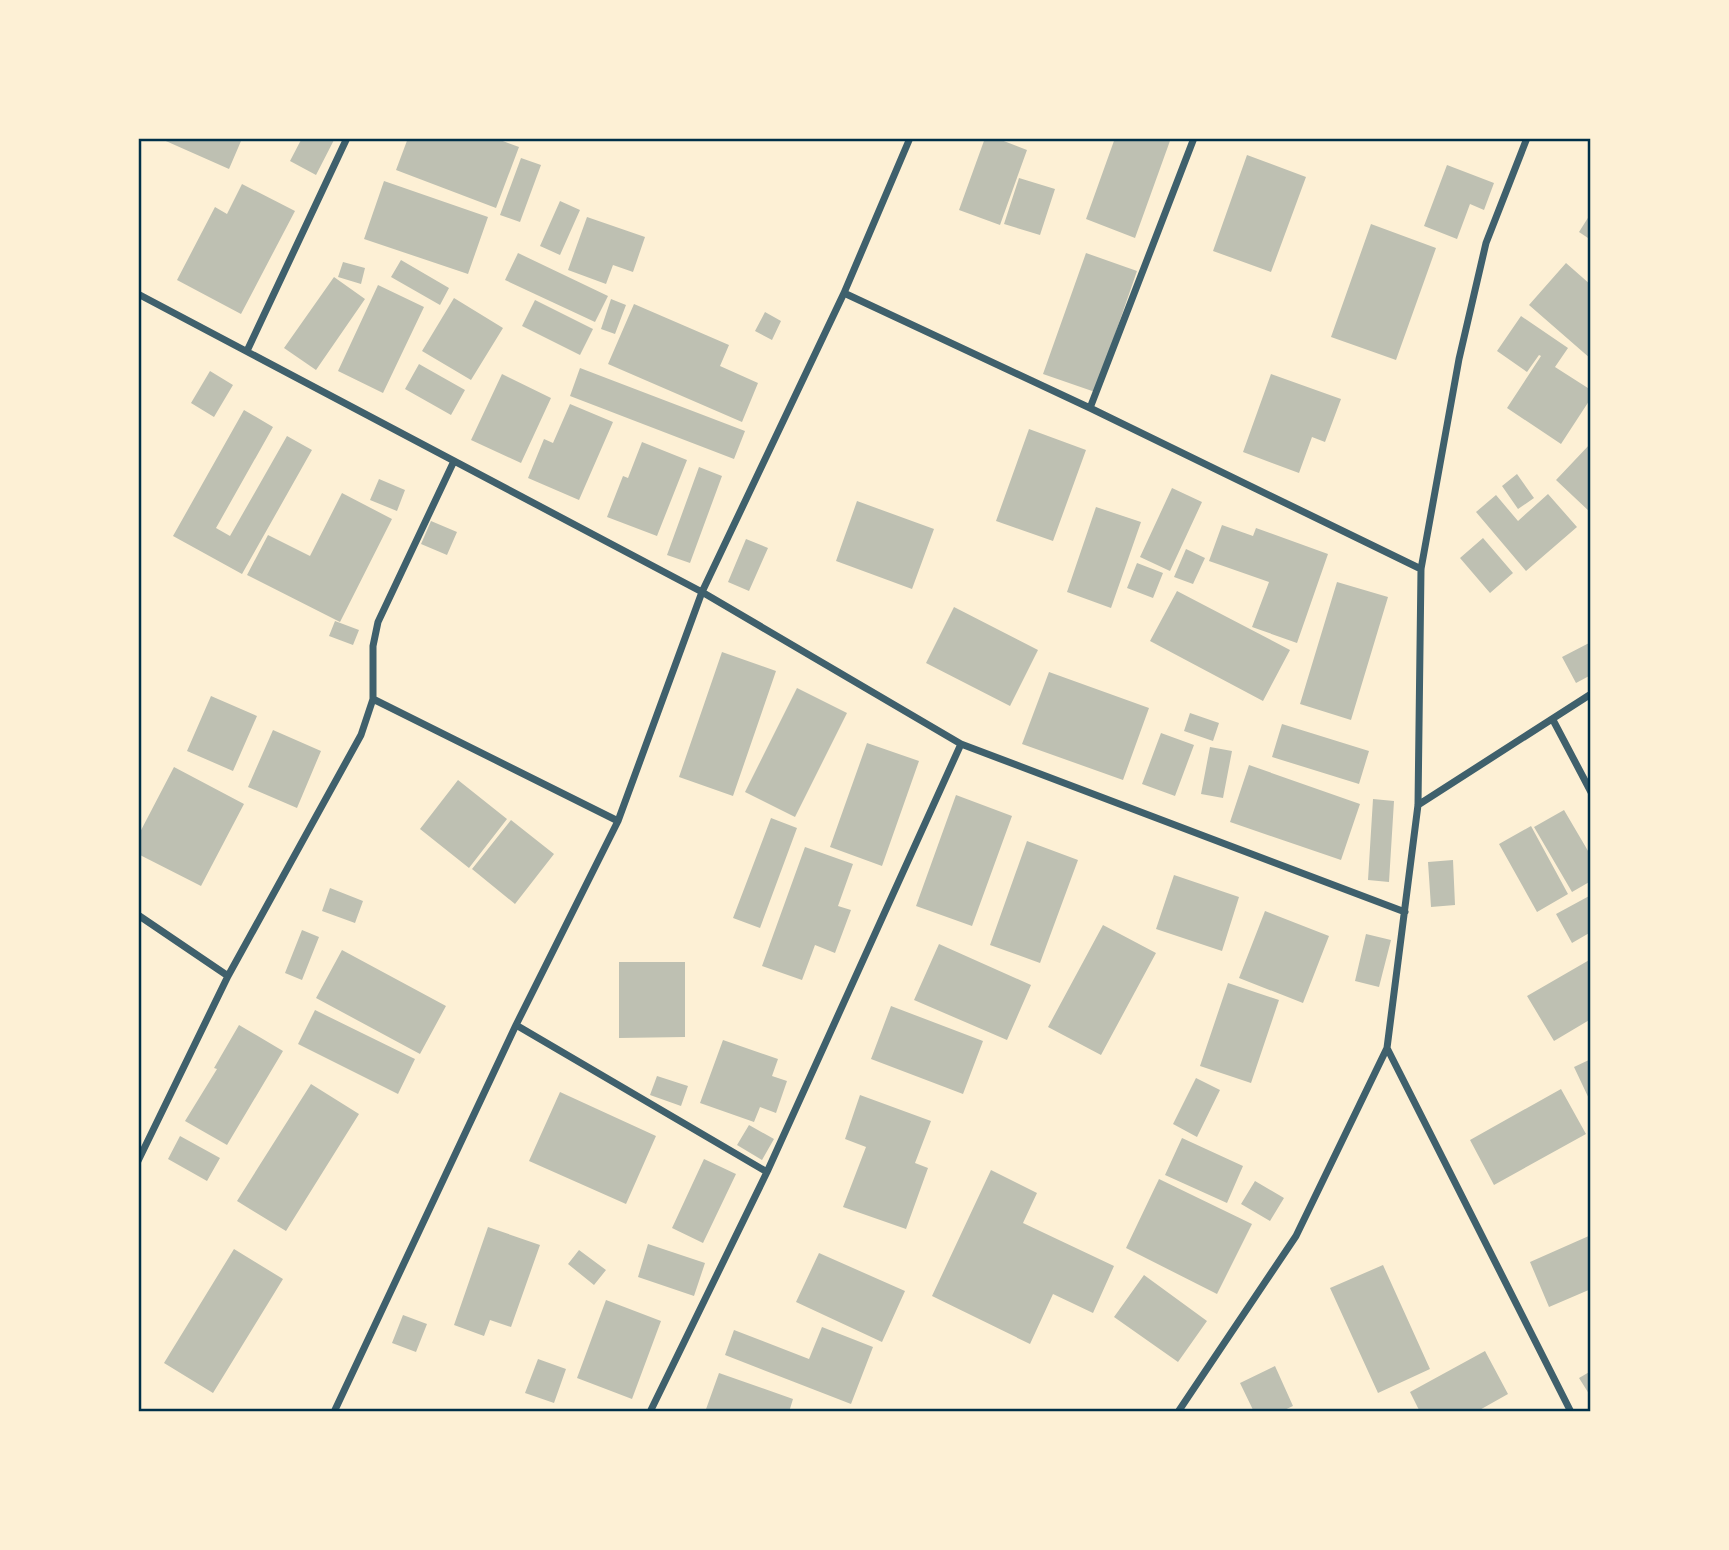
<svg xmlns="http://www.w3.org/2000/svg" width="1729" height="1550" font-family="'DejaVu Sans',sans-serif">
<style>
.building{fill:#bec0b2}
.lines{fill:none;stroke-linecap:round;stroke-linejoin:round}
.minor{stroke:#3f606c;stroke-width:7}
.neatline{fill:none;stroke:#003049;stroke-width:2.5}
</style>
<rect width="100%" height="100%" fill="#fdf0d5"/>
<path class="building" d="M159 138H233L241 141 229 169Z
M302 138H335L316 175 290 161Z
M408 138H495L519 147 496 208 396 170Z
M985 138H996L1027 150 1000 225 959 210Z
M1115 138H1171L1135 238 1086 219Z
M1247 155 1306 177 1271 272 1213 251Z
M521 158 541 165 520 222 500 215Z
M1447 165 1494 183 1484 210 1470 204 1457 239 1424 226Z
M1019 178 1055 189 1040 235 1004 224Z
M384 181 488 217 468 274 364 239Z
M242 184 295 211 241 314 177 280 215 207 227 214Z
M560 201 580 210 560 255 540 246Z
M1591 213V240L1579 232Z
M587 217 645 237 633 272 613 265 606 284 568 270Z
M1371 224 1436 248 1396 360 1331 337Z
M518 253 608 296 595 322 505 280Z
M1086 253 1137 271 1095 392 1043 374Z
M401 260 449 288 440 305 391 277Z
M343 262 365 268 361 284 338 277Z
M1566 263 1591 285V359L1529 305Z
M334 277 365 299 316 370 284 348Z
M378 285 424 307 383 393 338 371Z
M454 298 503 328 471 380 422 351Z
M611 299 626 305 615 334 601 329Z
M535 300 593 329 580 355 522 326Z
M634 304 729 345 720 366 758 383 742 422 608 364Z
M765 312 781 321 772 340 755 331Z
M1521 316 1568 348 1555 367 1591 390V398L1561 444 1507 408 1541 356 1539 355 1527 372 1497 351Z
M419 364 465 390 451 415 405 389Z
M580 368 745 431 734 459 570 396Z
M210 371 233 385 214 417 191 403Z
M502 374 551 398 521 463 471 440Z
M1271 374 1341 399 1325 442 1312 437 1299 473 1243 452Z
M570 404 613 422 579 500 528 478 544 439 553 443Z
M244 410 273 427 216 528 230 536 287 436 312 450 242 574 173 536Z
M1029 429 1086 450 1053 541 996 521Z
M642 442 687 460 657 536 607 517 623 476 628 478Z
M1591 443V513L1556 480Z
M699 467 722 476 690 563 667 555Z
M1517 474 1534 498 1518 509 1502 486Z
M379 479 405 490 397 511 370 500Z
M1172 488 1202 502 1170 571 1140 557Z
M342 493 392 519 340 622 247 575 268 535 310 556Z
M1548 494 1577 527 1526 571 1476 512 1496 495 1518 521Z
M857 501 934 529 912 589 836 561Z
M1096 507 1141 522 1111 608 1067 592Z
M431 521 457 532 447 555 421 544Z
M1222 525 1253 536 1256 528 1328 554 1297 643 1252 627 1269 582 1209 561Z
M1483 538 1513 573 1490 593 1460 558Z
M746 539 768 548 749 591 728 582Z
M1186 549 1205 558 1193 584 1174 577Z
M1137 563 1163 573 1153 598 1127 588Z
M1337 582 1388 597 1351 720 1300 704Z
M1177 591 1290 650 1263 701 1150 641Z
M954 607 1038 650 1010 706 926 663Z
M335 621 359 630 353 645 329 636Z
M1591 642V675L1576 683 1562 657Z
M722 652 776 671 733 796 679 777Z
M1049 672 1149 708 1123 780 1022 744Z
M797 688 847 713 795 817 745 792Z
M211 696 257 716 233 771 187 751Z
M1190 713 1219 723 1213 741 1184 731Z
M1282 724 1369 751 1359 784 1272 757Z
M273 730 321 751 297 808 248 787Z
M1161 733 1194 745 1175 796 1142 784Z
M867 743 919 761 882 866 830 847Z
M1210 747 1232 751 1223 798 1201 794Z
M1249 765 1360 804 1341 860 1230 822Z
M174 767 244 804 201 886 138 854V836Z
M458 780 507 819 469 868 420 829Z
M956 795 1012 816 972 926 916 906Z
M1373 799 1394 801 1389 882 1368 880Z
M1564 810 1591 856V881L1572 892 1534 827Z
M771 818 797 828 760 928 733 918Z
M511 820 554 854 515 904 472 869Z
M1531 826 1568 894 1537 912 1499 844Z
M1027 841 1078 860 1040 963 990 945Z
M805 847 853 864 838 906 851 910 835 953 815 945 802 980 762 966Z
M1453 860 1455 905 1431 907 1428 862Z
M1174 875 1239 897 1222 951 1156 929Z
M330 888 363 901 355 923 322 911Z
M1591 895V932L1572 943 1556 914Z
M1265 911 1329 936 1303 1003 1239 978Z
M1103 925 1156 953 1101 1055 1048 1027Z
M302 930 319 937 302 980 285 973Z
M1366 934 1391 940 1379 987 1355 981Z
M939 944 1031 985 1007 1040 914 1000Z
M342 950 446 1006 420 1054 316 998Z
M1591 959V1019L1554 1041 1527 996Z
M619 962H685V1037L619 1038Z
M1228 983 1279 1000 1251 1083 1200 1066Z
M891 1006 983 1041 963 1094 871 1059Z
M315 1010 415 1059 398 1094 298 1044Z
M239 1025 283 1051 227 1145 185 1121 217 1069 214 1068Z
M723 1040 778 1059 772 1076 787 1081 776 1113 760 1107 754 1122 700 1103Z
M1591 1059V1103L1574 1067Z
M657 1076 688 1086 681 1106 650 1095Z
M1196 1078 1220 1090 1197 1137 1173 1124Z
M311 1084 359 1114 286 1231 237 1201Z
M1561 1089 1586 1134 1494 1185 1470 1140Z
M560 1092 656 1136 626 1204 529 1161Z
M860 1095 931 1121 915 1163 928 1168 906 1229 843 1207 866 1147 845 1139Z
M749 1125 774 1139 762 1160 737 1145Z
M180 1136 220 1158 207 1181 168 1159Z
M1182 1138 1243 1166 1227 1203 1165 1175Z
M704 1159 736 1174 703 1243 672 1228Z
M991 1170 1037 1193 1023 1223 1114 1266 1093 1313 1053 1294 1030 1344 932 1296Z
M1159 1179 1252 1224 1217 1294 1126 1248Z
M1255 1181 1284 1198 1270 1221 1241 1204Z
M488 1227 540 1245 511 1327 490 1320 484 1336 454 1325Z
M1591 1235V1289L1549 1307 1530 1262Z
M648 1244 705 1263 694 1296 638 1277Z
M234 1249 283 1279 213 1393 164 1363Z
M579 1250 606 1270 594 1285 568 1264Z
M819 1253 905 1291 882 1342 796 1302Z
M1383 1265 1430 1369 1378 1393 1330 1288Z
M1144 1275 1207 1321 1178 1362 1114 1317Z
M606 1300 661 1321 632 1399 577 1378Z
M403 1315 427 1324 416 1352 392 1343Z
M822 1327 873 1347 851 1404 725 1355 734 1330 809 1359Z
M1485 1351 1508 1394 1476 1412H1420L1410 1392Z
M538 1359 566 1369 554 1403 525 1393Z
M1275 1366 1293 1406 1280 1412H1254L1240 1383Z
M1591 1371V1397L1579 1378Z
M719 1373 793 1399 789 1412H705Z"/>
<g class="lines">
<path class="minor" d="M844 293 1090 408 1421 569
M138 294 702 592 961 744 1405 912
M247 351 347 138
M1090 408 1194 138
M373 699 618 821
M1553 720 1591 792
M1418 805 1591 694
M138 915 228 976
M516 1025 767 1172
M1387 1048 1571 1412
M138 1161 228 976 361 735 373 699V646L378 622 454 461
M334 1412 516 1025 618 821 702 592 844 293 910 138
M650 1412 767 1172 961 744
M1178 1412 1296 1236 1387 1048 1418 805 1421 569 1459 359 1486 243 1527 138"/>
</g>
<rect width="1729" height="1550" fill="none" stroke="#fdf0d5" stroke-width="280"/>
<rect x="140" y="140" width="1449" height="1270" class="neatline"/>
</svg>
